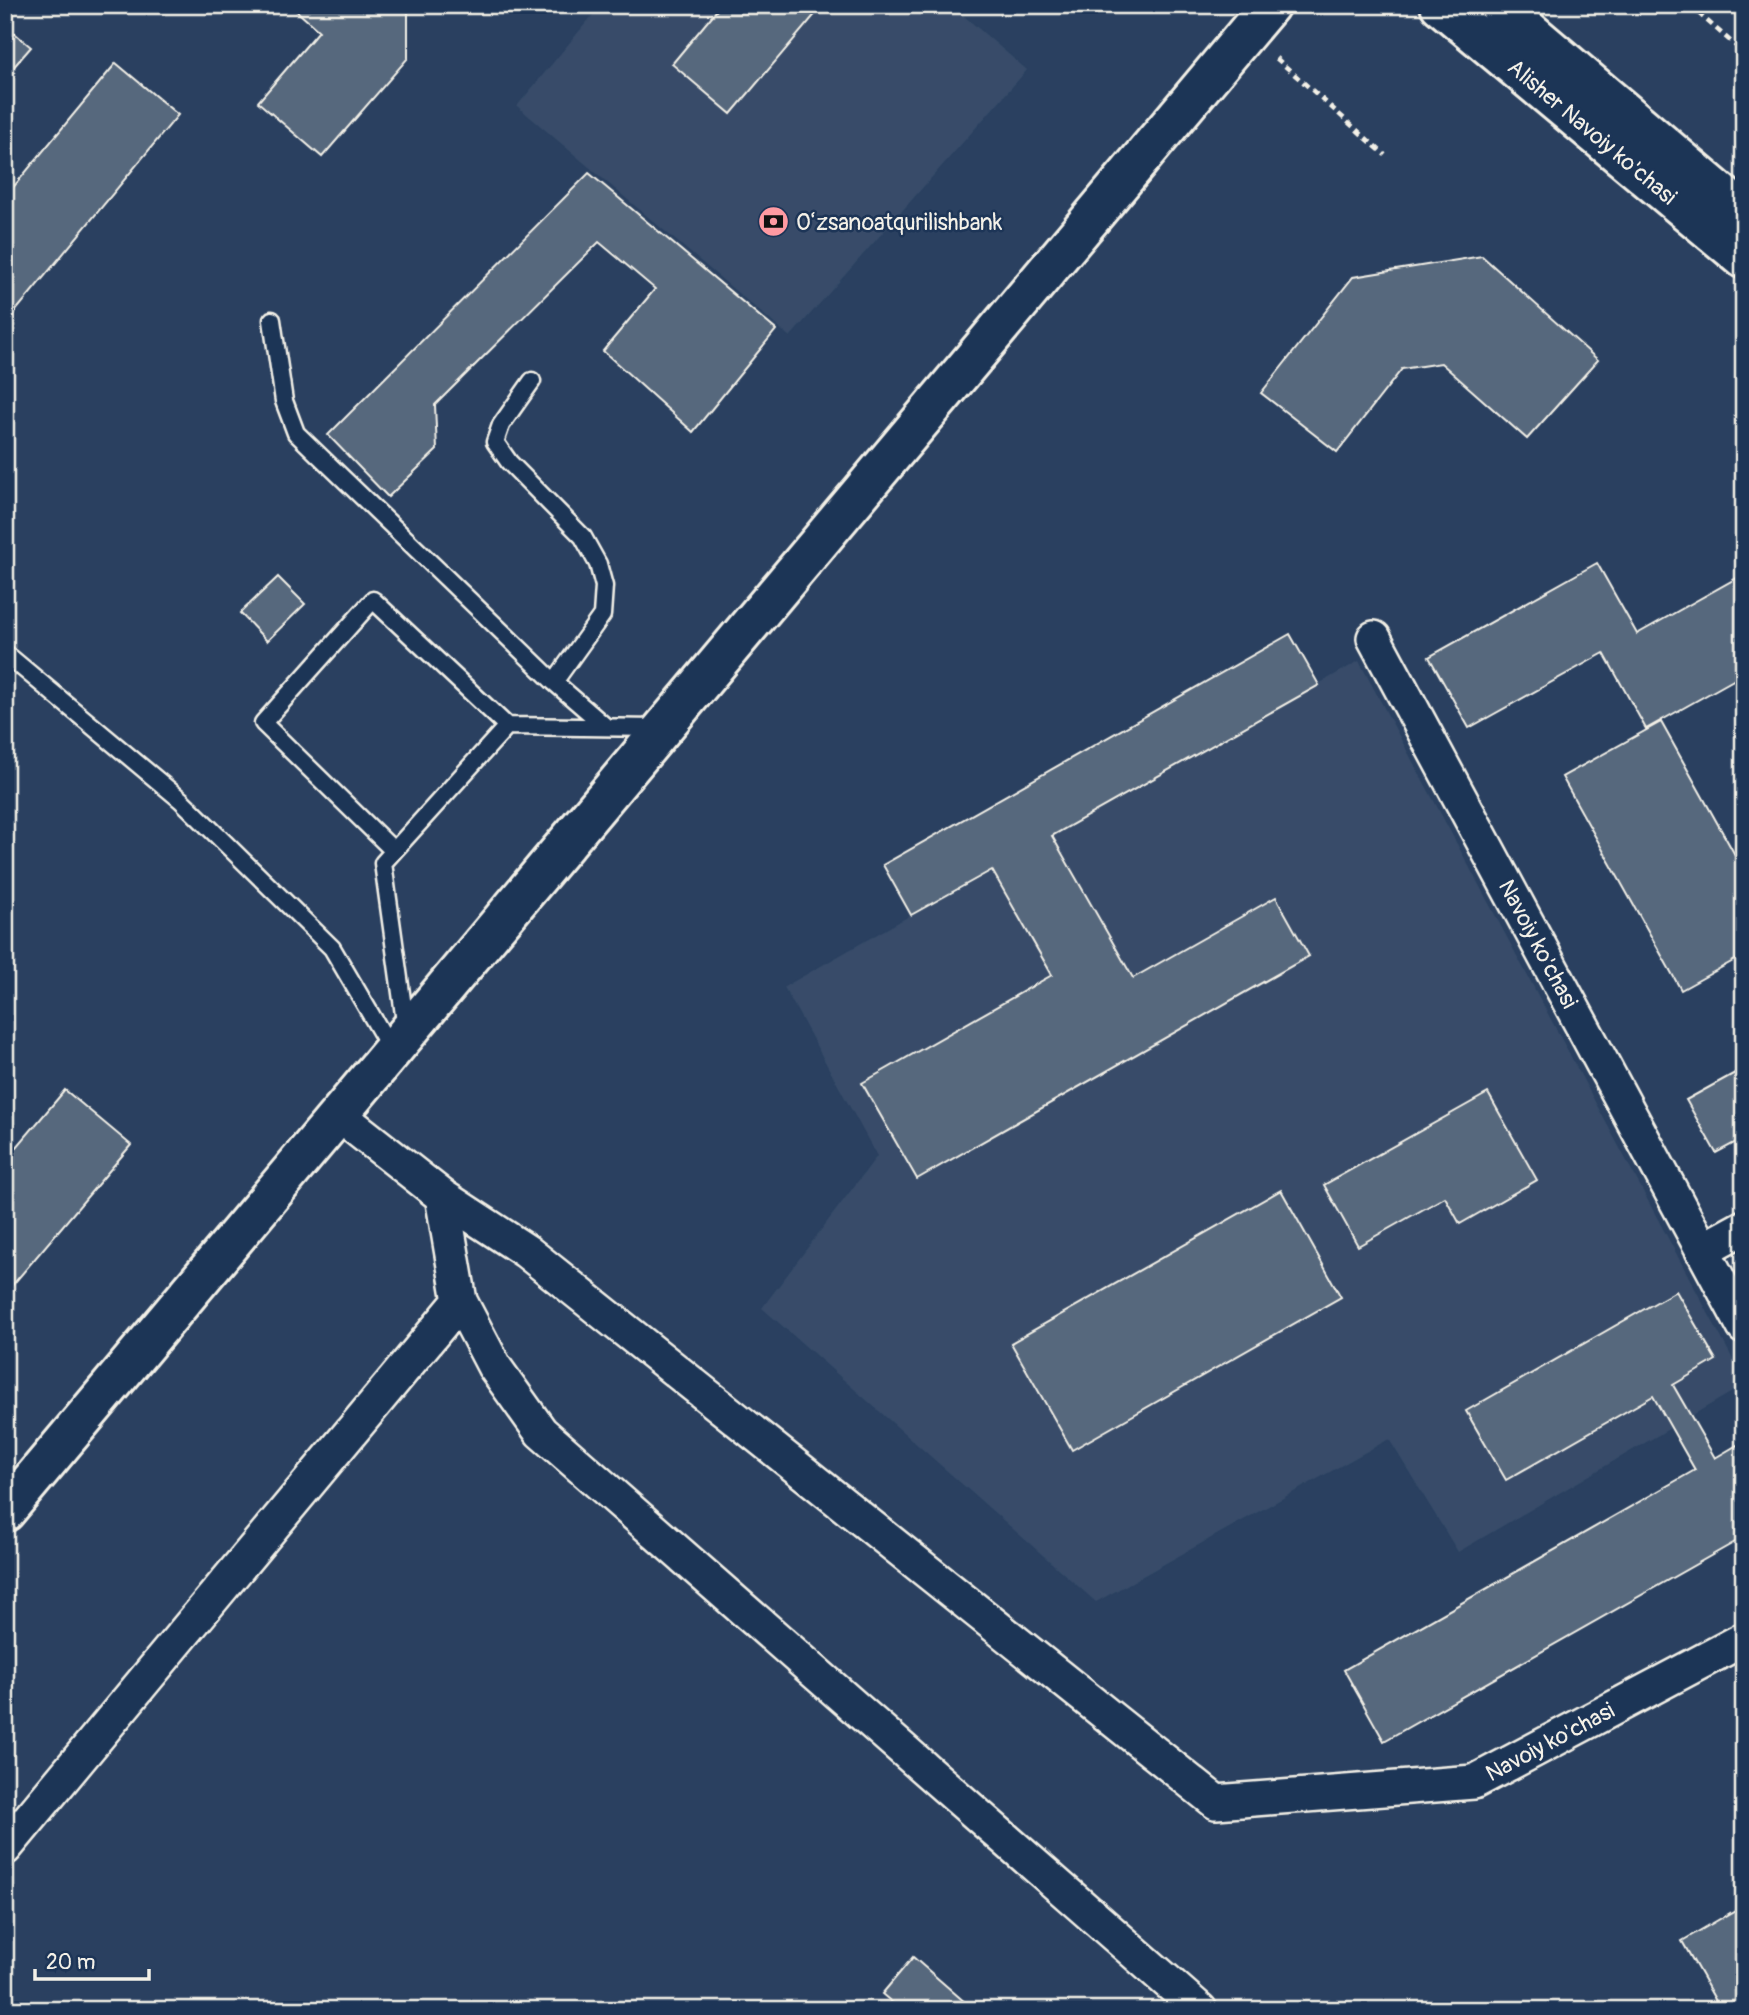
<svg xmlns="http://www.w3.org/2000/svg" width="1749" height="2015" font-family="Pangolin,sans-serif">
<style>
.built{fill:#374c69}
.building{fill:#56677d;stroke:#f4f1e8;stroke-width:2}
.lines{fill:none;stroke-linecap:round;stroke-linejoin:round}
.service-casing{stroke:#f4f1e8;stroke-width:21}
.minor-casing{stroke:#f4f1e8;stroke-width:38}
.tertiary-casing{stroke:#f4f1e8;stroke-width:44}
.secondary-casing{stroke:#f4f1e8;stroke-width:44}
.path{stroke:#f4f1e8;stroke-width:4.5;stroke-dasharray:7 5;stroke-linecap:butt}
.service{stroke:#1d3557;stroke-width:16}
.minor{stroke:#1d3557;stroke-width:33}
.tertiary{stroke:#1d3557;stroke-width:38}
.secondary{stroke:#1d3557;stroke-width:38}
.labels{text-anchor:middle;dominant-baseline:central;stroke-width:5;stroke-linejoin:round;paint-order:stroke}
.street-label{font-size:23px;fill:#f4f1e8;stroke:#1d3557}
.poi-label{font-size:23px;fill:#f4f1e8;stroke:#1d3557;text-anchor:start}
</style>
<rect width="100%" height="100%" fill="#2a4060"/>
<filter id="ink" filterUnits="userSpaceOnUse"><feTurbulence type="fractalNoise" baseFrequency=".0143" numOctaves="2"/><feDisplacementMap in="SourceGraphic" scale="14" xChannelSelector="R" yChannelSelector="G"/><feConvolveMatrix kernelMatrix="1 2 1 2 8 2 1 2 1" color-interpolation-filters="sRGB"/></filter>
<g filter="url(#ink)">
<path class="built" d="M601 5H951L1027 70 790 337 517 106Z
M1359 661 1744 1380V1385L1458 1552 1389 1439 1096 1602 762 1308 877 1156 784 987Z"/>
<path class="building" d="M290 5 408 7V58L322 157 258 102 319 31Z
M721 5H823L731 114 672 64Z
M5 25 31 47 5 77Z
M116 63 178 115 5 324V197Z
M589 173 776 330 693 432 603 351 655 289 599 242 435 405 437 450 388 497 328 435Z
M1482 256 1598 360 1527 439 1441 363 1402 369 1337 452 1261 393 1353 277Z
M1597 563 1637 634 1744 574V674L1646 729 1604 653 1469 728 1429 657Z
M278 577 305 604 267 641 240 613Z
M1290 634 1319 685 1052 836 1133 978 1276 897 1309 956 917 1179 862 1083 1052 975 992 870 911 915 883 865Z
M1661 722 1744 871V955L1681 990 1562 777Z
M1744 1068V1138L1716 1153 1686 1100Z
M65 1090 131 1145 5 1294V1161Z
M1488 1093 1537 1180 1460 1224 1445 1197 1358 1246 1324 1185Z
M1281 1190 1341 1297 1072 1450 1011 1343Z
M1676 1291 1716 1360 1673 1385 1715 1458 1744 1441V1537L1384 1741 1344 1670 1695 1470 1653 1396 1506 1480 1466 1411Z
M1744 1905V2001L1728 2010H1721L1682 1941Z
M913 1957 974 2010H901L882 1994Z"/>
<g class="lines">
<defs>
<path id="service" d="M272 320 284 401 296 433 554 682 606 727
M532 381 501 425 495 442 509 462 583 537 598 564 604 586 602 615 554 682
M5 653 181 800 332 948 391 1049
M394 851 263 723 373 600 507 726
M406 1029 383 863 507 726 657 728"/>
<path id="minor" d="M1374 638 1744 1327
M339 1115 442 1196 526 1251 1216 1802 1474 1782 1744 1639
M442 1196 460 1301 494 1366 541 1432 1200 2010
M1702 1250 1744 1227
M5 1848 460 1301"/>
<path id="tertiary" d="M5 1512 1270 5"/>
<path id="secondary" d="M1440 5 1744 259
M1499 5 1744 213"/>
</defs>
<use href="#service" class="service-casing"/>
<use href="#minor" class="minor-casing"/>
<use href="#tertiary" class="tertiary-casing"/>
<use href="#secondary" class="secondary-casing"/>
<path class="path" d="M1689 5 1744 53
M1276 58 1385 155"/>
<use href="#service" class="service"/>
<use href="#minor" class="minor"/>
<use href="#tertiary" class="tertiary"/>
<use href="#secondary" class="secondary"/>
</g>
</g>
<defs>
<symbol id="bank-disc" viewBox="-11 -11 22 22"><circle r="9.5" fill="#ff9aa2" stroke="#1d3557"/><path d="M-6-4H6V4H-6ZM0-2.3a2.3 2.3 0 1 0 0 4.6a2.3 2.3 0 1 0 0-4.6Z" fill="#111"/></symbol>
</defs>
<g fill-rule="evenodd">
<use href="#bank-disc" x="756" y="204" width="35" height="35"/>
</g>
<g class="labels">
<g class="street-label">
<text transform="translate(1592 132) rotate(40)">Alisher Navoiy ko'chasi</text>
<text transform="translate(1538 944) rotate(62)">Navoiy ko'chasi</text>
<text transform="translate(1550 1742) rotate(-28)">Navoiy ko'chasi</text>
</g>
<g class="poi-label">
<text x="796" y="222">Oʻzsanoatqurilishbank</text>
</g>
</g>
<rect width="1749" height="2015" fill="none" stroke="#1d3557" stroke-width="28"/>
<rect x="14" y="14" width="1721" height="1987" fill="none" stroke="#f4f1e8" stroke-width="2.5" filter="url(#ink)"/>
<path d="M35 1969v10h114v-10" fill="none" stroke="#f4f1e8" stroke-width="3.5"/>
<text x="46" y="1969" font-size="21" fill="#f4f1e8" stroke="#1d3557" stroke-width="5" paint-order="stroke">20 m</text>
</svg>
